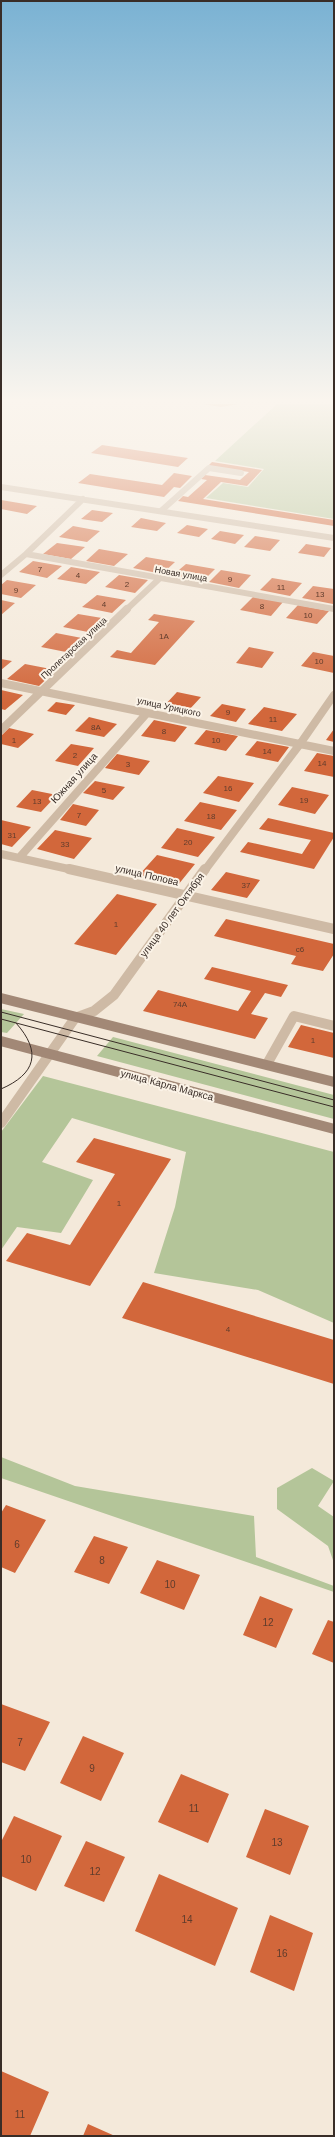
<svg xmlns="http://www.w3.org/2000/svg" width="335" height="2137" font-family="Helvetica,sans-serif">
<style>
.green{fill:#b4c599}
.building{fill:#d2673b}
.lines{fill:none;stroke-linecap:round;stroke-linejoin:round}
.lane-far1{stroke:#cebaa5;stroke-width:6}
.lane{stroke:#cebaa5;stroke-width:10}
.street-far2{stroke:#cebaa5;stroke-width:6}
.street-far1{stroke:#cebaa5;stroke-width:8}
.street{stroke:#cebaa5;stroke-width:10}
.secondary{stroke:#a28876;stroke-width:10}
.tram{stroke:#392d27;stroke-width:1}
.labels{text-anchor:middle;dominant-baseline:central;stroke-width:4;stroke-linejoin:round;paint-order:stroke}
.number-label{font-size:8px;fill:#5f3c2c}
.far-street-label{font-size:9px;fill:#392d27;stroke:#fbf3e7}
.street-label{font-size:10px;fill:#392d27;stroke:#fbf3e7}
.near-number-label{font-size:10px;fill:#5f3c2c}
</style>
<rect width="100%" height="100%" fill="#f4e9da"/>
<path class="green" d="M277 404H334V519L206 498 223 483 248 487 264 469 215 461Z
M1 1009 24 1014 7 1033 1 1032Z
M113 1037 334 1095V1119L97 1056Z
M43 1076 334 1152V1323L258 1290 154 1273 175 1207 186 1152 72 1118 42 1162 93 1180 61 1233 17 1227 1 1250V1132Z
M1 1457 75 1486 254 1516 256 1557 334 1586V1592L1 1478Z
M312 1468 334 1481 318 1506 334 1517V1563L328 1546 277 1509V1488Z"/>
<path class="building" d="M203 404H238L221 407Z
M102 445 188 458 178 467 91 453Z
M212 462 262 470 247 486 221 482 203 499 334 520V526L178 501 183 496 188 497 207 480 201 479 205 475 240 480 249 472 208 466Z
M174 473 192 476 180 488 174 487 164 497 78 483 90 474 162 485Z
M1 500 37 506 27 514 1 509Z
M92 510 113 513 102 522 81 519Z
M141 518 166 523 157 531 131 527Z
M187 525 208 529 199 537 177 533Z
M73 526 100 531 87 542 59 537Z
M220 531 244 535 235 544 211 539Z
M255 536 280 540 270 551 244 547Z
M57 543 85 547 71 559 43 554Z
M306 544 331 548 324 557 298 553Z
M99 549 128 554 114 566 86 561Z
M146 557 175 562 162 574 133 568Z
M33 561 62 566 47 578 19 572Z
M186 564 215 569 203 581 173 575Z
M71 567 100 572 86 584 57 579Z
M221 570 251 575 239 588 209 582Z
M119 575 148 580 135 593 105 587Z
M272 578 302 583 290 596 260 590Z
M7 580 36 585 21 598 1 594V585Z
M313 586 334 589 333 604 302 598Z
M97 595 126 600 112 613 82 607Z
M253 597 283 602 271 616 240 610Z
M1 600 15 603 1 615Z
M298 605 329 611 317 624 286 618Z
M78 614 108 619 93 633 63 627Z
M154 614 195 621 155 665 110 657 117 650 131 653 159 622 148 620Z
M56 633 87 639 71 653 41 647Z
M249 647 274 652 262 668 236 663Z
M313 652 334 656V673L301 666Z
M1 659 12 661 1 670Z
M25 664 56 670 39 686 7 679Z
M1 690 23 695 5 710 1 709Z
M177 692 201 697 188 711 164 706Z
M56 702 75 705 66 715 47 711Z
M222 704 246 709 236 722 210 716Z
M264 707 297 714 282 731 248 724Z
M89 717 117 724 104 737 75 731Z
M154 720 187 727 175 742 141 736Z
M9 728 34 734 18 748 1 744V736Z
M334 729V742L326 740Z
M206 730 238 736 226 751 194 744Z
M257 741 289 747 278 762 245 755Z
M71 744 94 748 78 766 55 761Z
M317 753 334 756V777L304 771Z
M117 754 150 761 139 775 105 768Z
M218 776 254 783 239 802 203 793Z
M95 781 125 787 113 800 83 793Z
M292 787 329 795 315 814 278 805Z
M32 790 57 795 41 812 16 807Z
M200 802 237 810 221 830 184 821Z
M73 804 99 810 86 826 60 820Z
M268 818 334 833V837L314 869 240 852 248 842 302 854 311 840 259 829Z
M1 820 31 827 12 847 1 844Z
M177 828 215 837 198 857 161 848Z
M55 830 92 838 74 859 37 849Z
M157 855 195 864 178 885 139 875Z
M226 872 260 880 247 898 211 890Z
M117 894 157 904 116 955 74 944Z
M226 919 334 944V954L323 971 291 964 296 956 214 936Z
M212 967 288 985 281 997 265 993 251 1014 268 1018 255 1039 143 1011 158 990 238 1011 251 991 204 979Z
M301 1025 334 1033V1058L288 1047Z
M94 1138 171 1159 90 1286 6 1261 27 1233 70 1245 115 1174 76 1162Z
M143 1282 334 1340V1384L122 1318Z
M6 1505 46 1520 15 1573 1 1567V1513Z
M94 1536 128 1547 109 1584 74 1572Z
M157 1560 200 1575 184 1610 140 1593Z
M260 1596 293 1609 276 1648 243 1635Z
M328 1620 334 1622V1663L312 1654Z
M1 1704 50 1722 25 1771 1 1762Z
M83 1736 124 1753 101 1801 60 1783Z
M181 1774 229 1794 208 1843 158 1822Z
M265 1809 309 1826 290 1875 246 1857Z
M14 1816 62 1836 36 1891 1 1876V1842Z
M86 1841 125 1857 104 1902 64 1886Z
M159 1874 238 1908 215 1966 135 1931Z
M270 1915 313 1933 294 1991 250 1972Z
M1 2071 49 2092 30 2136H1Z
M88 2124 115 2136H83Z"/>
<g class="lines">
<path class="lane-far1" d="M161 511 209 468 241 473"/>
<path class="lane" d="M267 1064 294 1016 334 1026"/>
<path class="street-far2" d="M1 487 334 538
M26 554 334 609
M1 575 26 554 83 499
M126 610 159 579"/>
<path class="street-far1" d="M1 683 334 751
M1 730 127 609
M1 854 73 870
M19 858 147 713
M205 870 300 744 334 695"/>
<path class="street" d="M69 869 334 929
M1 1123 75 1018 94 1011 114 995 205 869"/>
<path class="secondary" d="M1 998 334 1082
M1 1041 334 1129"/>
<path class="tram" d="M1 1012 334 1100
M1 1019 334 1107
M1 1089C36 1074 42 1052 16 1023"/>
</g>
<linearGradient id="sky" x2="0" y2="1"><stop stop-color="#7ab2d3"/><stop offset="0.57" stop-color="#faf5ee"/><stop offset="1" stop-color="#faf5ee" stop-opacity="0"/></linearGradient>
<rect width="335" height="703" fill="url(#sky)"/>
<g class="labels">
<g class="number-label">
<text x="40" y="569">7</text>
<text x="78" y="575">4</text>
<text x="230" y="579">9</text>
<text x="127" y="584">2</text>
<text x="281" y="587">11</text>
<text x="16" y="590">9</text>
<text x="320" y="594">13</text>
<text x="104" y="604">4</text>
<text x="262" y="606">8</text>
<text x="308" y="615">10</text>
<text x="164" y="636">1А</text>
<text x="319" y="661">10</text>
<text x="228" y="712">9</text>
<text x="273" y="719">11</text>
<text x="96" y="727">8А</text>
<text x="164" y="731">8</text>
<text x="14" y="740">1</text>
<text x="216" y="740">10</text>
<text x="267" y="751">14</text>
<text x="75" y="755">2</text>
<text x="322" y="763">14</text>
<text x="128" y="764">3</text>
<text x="228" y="788">16</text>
<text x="104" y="790">5</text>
<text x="304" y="800">19</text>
<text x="37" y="801">13</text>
<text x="79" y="815">7</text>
<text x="211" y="816">18</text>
<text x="12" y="835">31</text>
<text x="188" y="842">20</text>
<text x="65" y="844">33</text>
<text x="246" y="885">37</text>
<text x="116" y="924">1</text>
<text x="300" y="949">с6</text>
<text x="180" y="1004">74А</text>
<text x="313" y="1040">1</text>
<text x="119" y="1203">1</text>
<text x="228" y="1329">4</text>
</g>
<g class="far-street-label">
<text transform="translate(181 574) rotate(10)">Новая улица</text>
<text transform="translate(74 648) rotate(-43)">Пролетарская улица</text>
<text transform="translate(169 707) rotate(12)">улица Урицкого</text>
</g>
<g class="street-label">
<text transform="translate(74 778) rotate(-48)">Южная улица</text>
<text transform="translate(147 875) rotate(13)">улица Попова</text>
<text transform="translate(172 915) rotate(-54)">улица 40 лет Октября</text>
<text transform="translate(167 1085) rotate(15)">улица Карла Маркса</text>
</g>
<g class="near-number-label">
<text x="17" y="1544">6</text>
<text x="102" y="1560">8</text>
<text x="170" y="1584">10</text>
<text x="268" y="1622">12</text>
<text x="20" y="1742">7</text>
<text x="92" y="1768">9</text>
<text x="194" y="1808">11</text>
<text x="277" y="1842">13</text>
<text x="26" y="1859">10</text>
<text x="95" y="1871">12</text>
<text x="187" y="1919">14</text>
<text x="282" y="1953">16</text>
<text x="20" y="2114">11</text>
</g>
</g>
<rect width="335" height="2137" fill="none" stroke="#392d27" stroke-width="4"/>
</svg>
